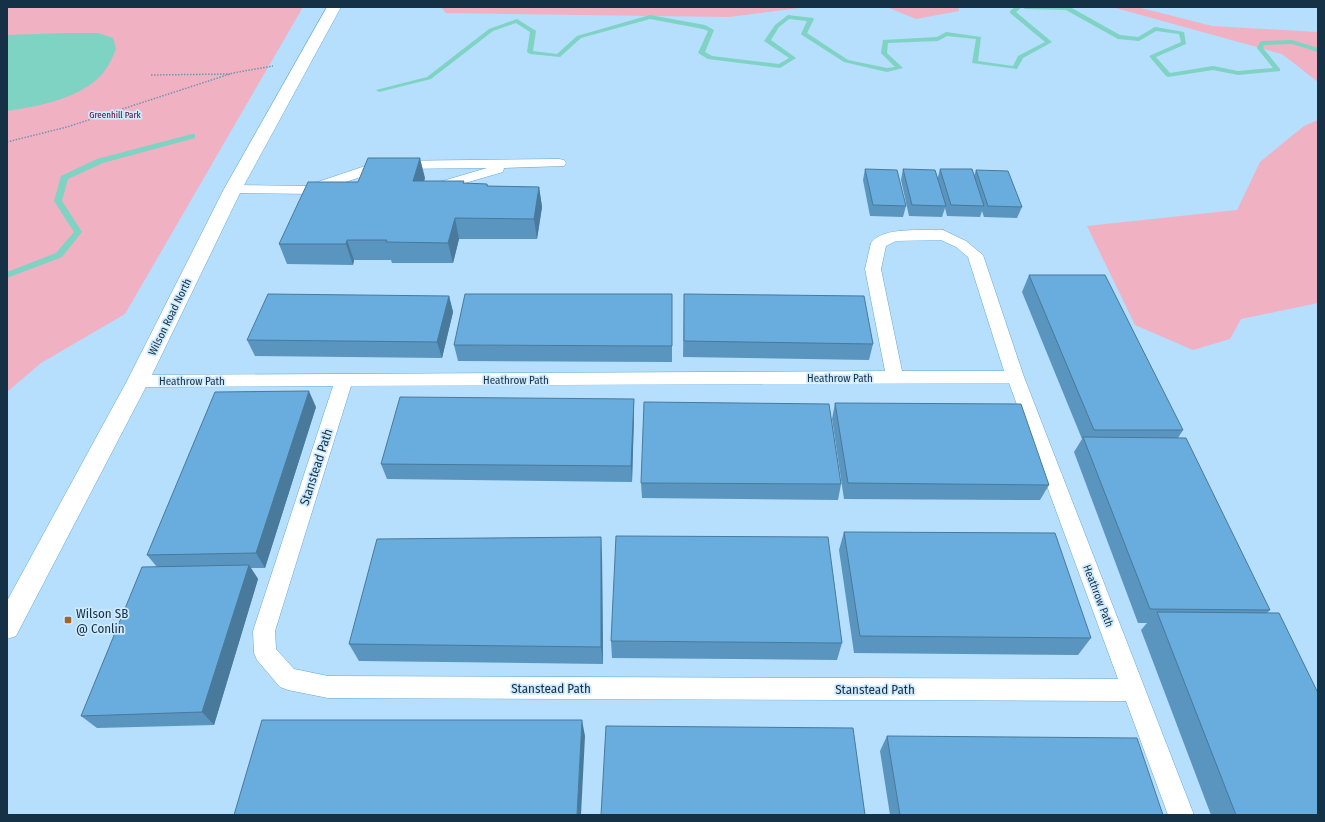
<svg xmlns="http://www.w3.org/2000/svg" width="1325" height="822" font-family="'Fira Sans Condensed',sans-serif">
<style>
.green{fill:#f0b1c2}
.water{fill:#7ed3c3}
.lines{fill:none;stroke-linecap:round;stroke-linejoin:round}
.stream{fill:#7ed3c3;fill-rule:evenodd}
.service-casing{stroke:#64a9d9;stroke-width:1}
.tertiary-casing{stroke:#64a9d9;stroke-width:1}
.path{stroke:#7295af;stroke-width:1.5;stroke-dasharray:1.5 1.5;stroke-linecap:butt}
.service{fill:#fff;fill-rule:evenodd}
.tertiary{fill:#fff;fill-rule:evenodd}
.wall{fill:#5995be}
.shaded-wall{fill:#49799b}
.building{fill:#68addd;stroke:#49799b}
.poi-dot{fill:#a26429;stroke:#cfeafe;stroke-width:1.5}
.labels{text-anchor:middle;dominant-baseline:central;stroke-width:3.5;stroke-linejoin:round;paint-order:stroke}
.far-park-label{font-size:9px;fill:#560229;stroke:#cfeafe}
.street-label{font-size:11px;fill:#143145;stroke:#cfeafe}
.near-street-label{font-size:13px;fill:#143145;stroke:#cfeafe}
.near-poi-label{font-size:13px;fill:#143145;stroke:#cfeafe;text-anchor:start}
</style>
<rect width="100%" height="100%" fill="#b6defd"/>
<path class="green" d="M7 7H303L125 314 41 363 7 392Z
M441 7H807L729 17 446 13Z
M887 7H958L959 11 916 19Z
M1112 7H1137L1212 26 1318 32V82L1282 54Z
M1318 120V303L1241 319 1230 339 1193 350 1135 325 1087 226 1237 210 1260 162 1304 126Z"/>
<path class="water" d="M66 33H98L113 38 116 49C113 56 110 63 106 69 86 98 39 106 7 111V35Z"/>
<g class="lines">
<path class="stream" d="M1015 7H1070L1120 35 1138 37 1155 27 1184 32 1186 44 1156 57 1170 73 1213 66 1238 71 1273 68 1257 48 1260 42 1262 41 1292 40 1318 48V52L1292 44 1264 45 1263 48 1280 69V71L1238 75 1213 70 1168 77 1166 76 1149 56 1181 42 1179 34 1156 31 1139 41 1118 39 1066 10 1025 9 1022 7 1016 12 1052 42 1023 58 1017 69 972 63 976 39 947 36 938 41 888 43 887 53 903 68 887 72 844 62 802 35 801 34 807 21 789 19 779 27 771 40 796 58 780 68 708 59 698 53 708 31 703 29 650 19 581 38 560 57 530 54 527 52 530 32 516 23 493 31 431 79 379 92 376 90 427 77 489 29 517 19 536 31 533 51 557 54 577 36 650 15 705 25 714 30 705 52 712 56 779 64 789 58 764 41 775 25 788 15 813 18 814 19 807 33 848 60 887 68 895 67 881 53 883 40 937 37 946 32 981 37 978 61 1013 66 1018 56 1045 42 1010 13V11Z
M192 134H195V138L103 163 68 179 62 201 82 232 62 257 7 278V272L56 253 74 232 54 201 61 176 97 159Z"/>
<defs>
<path id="service" d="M559 159 564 160 566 163 564 166 504 168 503 172 434 192 429 191 427 188 429 185 487 168 391 169 376 172 324 189 323 193 318 194 233 193 228 192 226 189 228 186 233 185 306 186 368 165 391 161Z
M943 230 966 241 983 255 1024 377 1194 815H1168L1126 701 328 698 288 690 280 687 257 660 254 653 253 631 333 386 138 387 132 386 129 381 132 376 138 375 885 371 865 269 871 243C883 226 925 231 943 230ZM941 240 956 247 968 257 1004 371H902L881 269 886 246 896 241ZM1009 383 1118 679 328 676 294 669 276 649 275 631 351 386Z"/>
<path id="tertiary" d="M327 7H341L242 189 149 381 16 636 7 639V601L127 381 224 189Z"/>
</defs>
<use href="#service" class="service-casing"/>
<use href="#tertiary" class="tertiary-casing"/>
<path class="path" d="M151 75 230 74
M7 142 67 127 233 73 273 66"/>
<use href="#service" class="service"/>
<use href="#tertiary" class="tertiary"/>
</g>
<path class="wall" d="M865 169 906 206 903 217 870 216 863 180Z
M903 169 938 177 940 169 974 176 976 170 1022 207 1017 218 984 217 982 211 980 217 947 216 945 208 942 217 909 216 901 180Z
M425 178 424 181 465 183 487 184 488 186 539 187 542 207 537 239H459L453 263H392L391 260H354L353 265 287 264 279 244 358 182Z
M1029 275 1183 430 1178 438 1270 610 1267 613 1318 815H1211L1141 630 1147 623H1138L1074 452 1082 439 1022 292Z
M684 294 873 344 869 360 683 357Z
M449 296 453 312 442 358 255 356 247 340Z
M454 345 672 346V362L458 361Z
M634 399V415L632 482 387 479 381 464Z
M835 403 1049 485 1040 500 844 499 832 419Z
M316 407 265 568H251L258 579 214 725 97 728 81 716 157 567 147 555Z
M641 483 841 484 838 500 642 498Z
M844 532 1091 638 1078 655 854 653 839 550Z
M602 556 603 664 359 661 349 644Z
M611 641 842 643 837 660 612 658Z
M887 736 1163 815H890L880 751Z"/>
<path class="shaded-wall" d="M420 158 425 178 418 201 413 181Z
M539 187 542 207 537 239 534 219Z
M455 218 459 239 453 263 448 243Z
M347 240 354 260 353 265 346 244Z
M449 296 453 312 442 358 437 342Z
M309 391 316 407 265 568 256 553Z
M634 399V415L632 482 631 466Z
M601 537 602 556 603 664 601 647Z
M249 565 258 579 214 725 202 712Z
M582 720 585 736 581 815H577Z"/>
<path class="building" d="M368 158H420L413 181H464L463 183 487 184V186L539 187 534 219 455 218 448 243 386 242 387 240H347L346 244H279L308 182H358Z
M865 169 897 170 906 206 873 205Z
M903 169 935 170 946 206 912 205Z
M940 169H972L984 206 951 205Z
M976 170 1008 171 1022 207 988 206Z
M1029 275H1105L1183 430H1094Z
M268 294 449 296 437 342 247 340Z
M465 294H672V346L454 345Z
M684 294 864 296 873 344 684 341Z
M309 391 256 553 147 555 215 392Z
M400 397 634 399 631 466 381 464Z
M644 402 829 404 841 484 641 483Z
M835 403 1021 404 1049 485 848 483Z
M1083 437 1186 438 1270 610 1150 609Z
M844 532 1055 533 1091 638 860 636Z
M616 536 828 537 842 643 611 641Z
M601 537V647L349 644 377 539Z
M249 565 202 712 81 716 142 567Z
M1157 612 1279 613 1318 693V815H1236Z
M262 720H582L577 815H234Z
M606 726 853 728 865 815H601Z
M887 736 1137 738 1163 815H900Z"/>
<rect class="poi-dot" x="64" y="616" width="8" height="8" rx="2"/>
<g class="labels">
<g class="far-park-label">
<text x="115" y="115">Greenhill Park</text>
</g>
<g class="street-label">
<text transform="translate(170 317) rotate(-64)">Wilson Road North</text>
<text x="840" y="378">Heathrow Path</text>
<text x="516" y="380">Heathrow Path</text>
<text x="192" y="381">Heathrow Path</text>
<text transform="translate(1098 596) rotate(69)">Heathrow Path</text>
</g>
<g class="near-street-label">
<text transform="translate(316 467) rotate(-72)">Stanstead Path</text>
<text x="551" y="688">Stanstead Path</text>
<text x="875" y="689">Stanstead Path</text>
</g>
<g class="near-poi-label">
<text x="76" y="613">Wilson SB<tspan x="76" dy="15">@ Conlin</tspan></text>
</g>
</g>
<rect width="1325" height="822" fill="none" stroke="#143145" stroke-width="16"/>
</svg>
